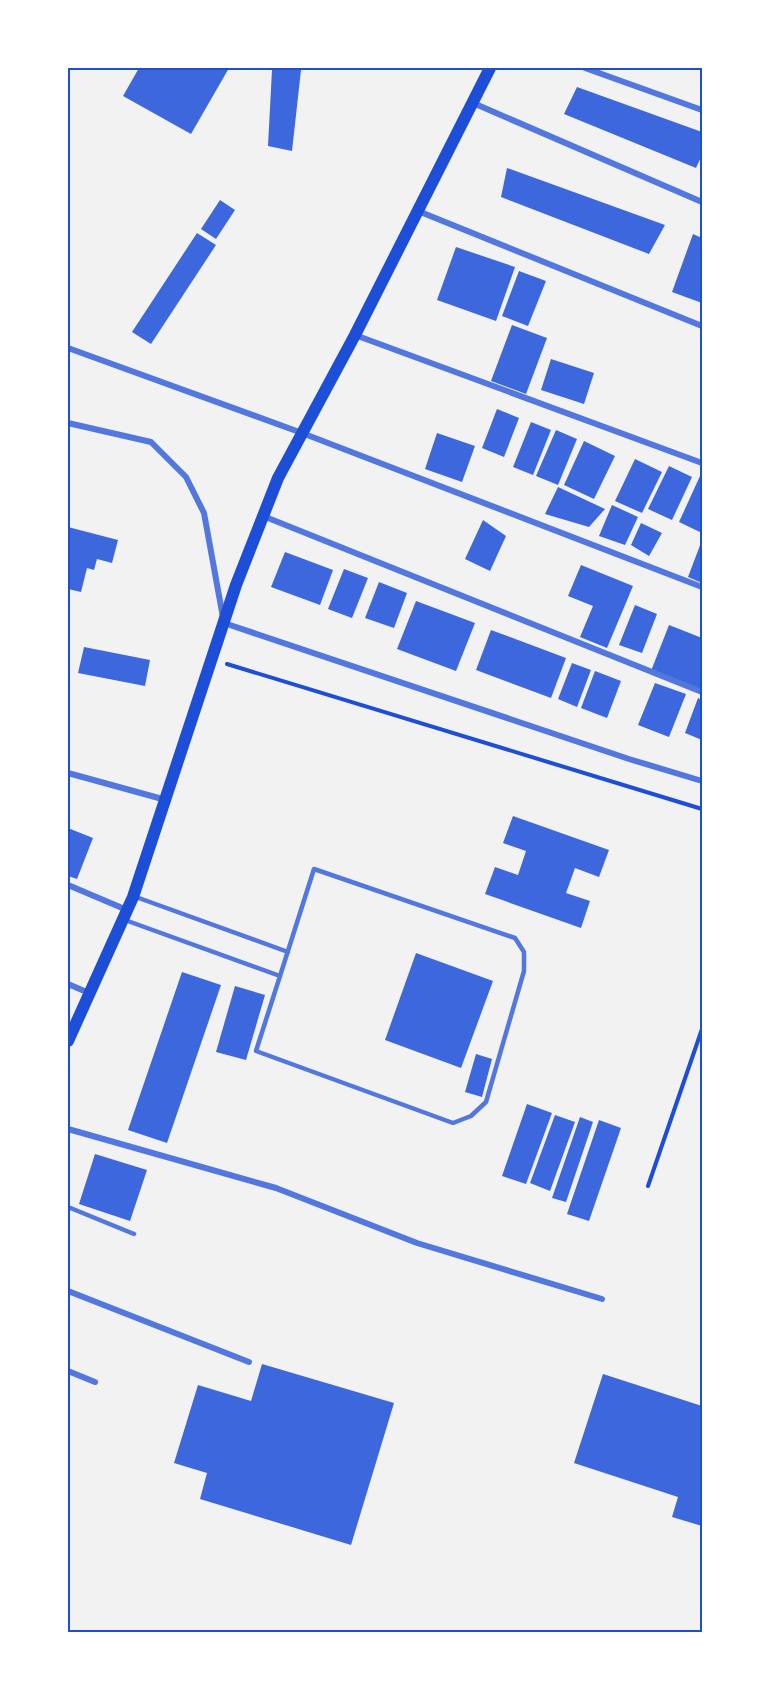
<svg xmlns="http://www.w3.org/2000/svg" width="770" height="1700" font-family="Cabin,sans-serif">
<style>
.building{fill:#3d67dc}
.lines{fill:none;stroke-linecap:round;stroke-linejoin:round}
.path{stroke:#1d4ed8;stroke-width:4}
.service{stroke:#5277de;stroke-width:4.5}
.minor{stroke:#5277de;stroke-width:6}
.secondary{stroke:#1d4ed8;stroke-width:12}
.neatline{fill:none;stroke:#1d4ed8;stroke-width:2}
</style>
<rect width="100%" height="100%" fill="#f2f2f2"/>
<path class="building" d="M139 68H229L191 134 123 96Z
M268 68H303L301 70 292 151 268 146 272 70Z
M577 87 702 132V155L696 168 564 114Z
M507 168 665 225 649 254 501 197Z
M220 200 235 210 216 239 201 229Z
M197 233 216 245 151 344 132 332Z
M693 234 702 238V303L672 292Z
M456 247 515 267 496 321 437 300Z
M519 271 546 281 528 326 502 316Z
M512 325 547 338 526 394 491 381Z
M551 359 594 373 584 404 541 390Z
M497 409 519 418 504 457 482 448Z
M531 422 551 430 533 475 513 467Z
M556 430 577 439 558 485 536 476Z
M437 433 475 446 462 482 425 469Z
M584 441 615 456 594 499 564 485Z
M635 459 662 472 642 513 615 501Z
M669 466 692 477 672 520 648 509Z
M700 476 702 477V533L679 522Z
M558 487 605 509 589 527 545 514Z
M612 505 638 517 625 545 599 536Z
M483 520 506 536 490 571 465 559Z
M641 523 662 533 649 556 631 545Z
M68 527 118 540 112 563 97 559 94 570 87 568 81 592 68 589Z
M702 540V583L688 577Z
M285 552 333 570 320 605 271 587Z
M581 565 633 586 607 648 580 637 593 606 568 596Z
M344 569 368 578 352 618 328 609Z
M379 582 407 593 394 628 365 618Z
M416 601 475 623 456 671 397 649Z
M635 605 657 614 642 653 619 645Z
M669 625 702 638V691L651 671Z
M491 630 566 658 551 698 476 670Z
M84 647 150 660 145 686 78 673Z
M572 663 591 670 577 707 558 699Z
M595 671 621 681 607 718 581 708Z
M655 683 686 694 669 737 638 725Z
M698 698 702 700V740L685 733Z
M513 816 609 850 599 877 575 868 566 893 590 901 581 928 485 894 495 867 518 875 526 851 503 843Z
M68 828 93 838 77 879 68 876Z
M416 953 493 981 461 1068 385 1040Z
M182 972 221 985 167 1143 128 1130Z
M235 986 265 995 246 1060 216 1052Z
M476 1054 492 1059 482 1097 465 1092Z
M527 1104 552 1113 526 1184 502 1176Z
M555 1115 575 1122 550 1191 530 1183Z
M580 1117 593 1122 566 1202 552 1198Z
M599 1120 621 1128 589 1221 567 1214Z
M95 1154 147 1170 130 1221 79 1204Z
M262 1364 394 1403 351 1545 200 1499 207 1473 174 1463 198 1385 251 1401Z
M603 1374 702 1406V1526L672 1517 678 1497 574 1463Z"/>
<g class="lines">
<path class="path" d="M227 664 702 809
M648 1186 702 1029"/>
<path class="service" d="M136 897 288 952
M125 920 280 976 314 869 515 938 524 952V971L486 1102 471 1116 453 1123 256 1051 280 976
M68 1207 134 1234"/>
<path class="minor" d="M585 68 702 110
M473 103 702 202
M418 211 702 326
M355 335 702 463
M68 348 302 433 702 587
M68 423 151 442 186 477 204 513 224 623 629 759 702 781
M263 516 702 692
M68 773 166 800
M68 885 127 910
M68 984 89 993
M68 1129 276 1188 417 1243 602 1299
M68 1291 249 1362
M68 1371 95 1382"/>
<path class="secondary" d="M68 1041 133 897 236 585 278 478 355 335 490 68"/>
</g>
<rect width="770" height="1700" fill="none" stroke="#ffffff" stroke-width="138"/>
<rect x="69" y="69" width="632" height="1562" class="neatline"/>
</svg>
